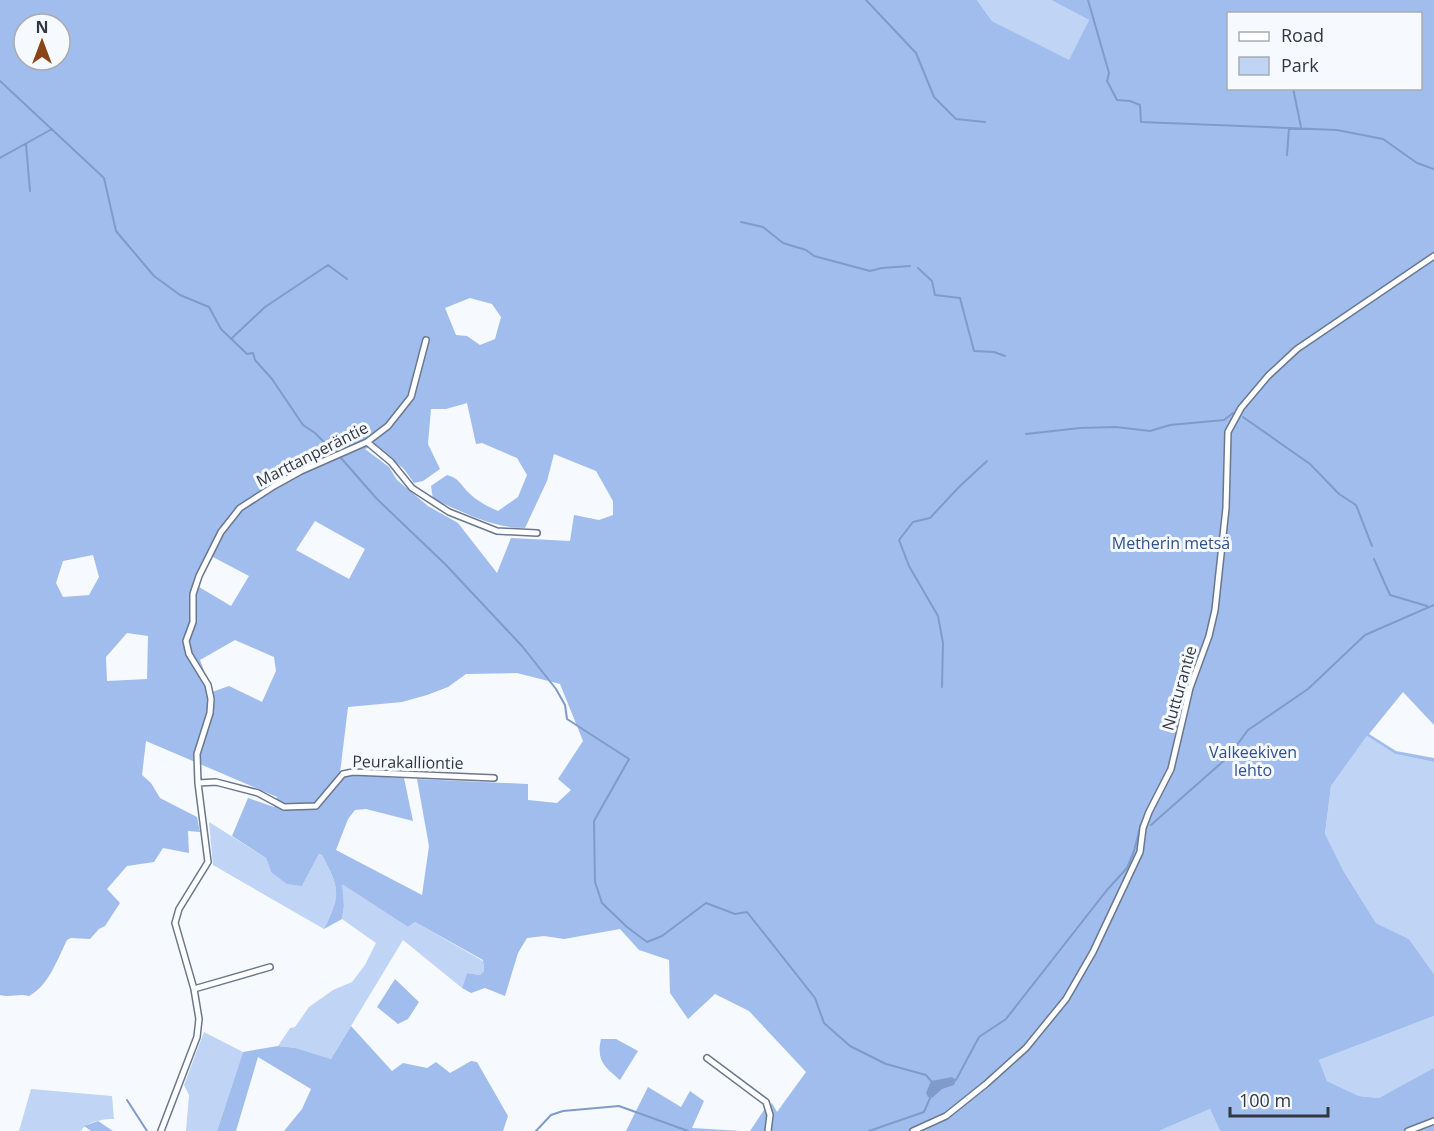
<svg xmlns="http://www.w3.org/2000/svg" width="1434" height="1131" font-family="'Open Sans',sans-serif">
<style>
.green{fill:#c0d4f6}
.forest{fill:#a0bded;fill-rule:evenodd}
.water{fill:#7f9bc9}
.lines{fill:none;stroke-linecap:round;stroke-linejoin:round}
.stream{stroke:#7f9bc9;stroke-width:2}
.minor-casing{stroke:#6a788d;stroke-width:8}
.minor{stroke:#fff;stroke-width:5}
.labels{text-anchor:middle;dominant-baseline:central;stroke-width:6;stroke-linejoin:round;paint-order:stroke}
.street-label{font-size:16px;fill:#323841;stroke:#f6f9fe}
.park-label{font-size:16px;fill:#2f518c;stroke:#f6f9fe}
</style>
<rect width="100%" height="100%" fill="#f6f9fe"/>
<path class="green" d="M977 0H1051L1089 20 1069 61 992 21Z
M1367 736 1395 754 1434 762V974L1409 939 1376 923 1343 870 1325 835 1331 786Z
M209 822 266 858 271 872 302 886 319 854 322 855C340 889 341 894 324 929L213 865Z
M341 883 408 927 415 922 483 961 484 971 480 975 467 973 462 988 403 940 331 1059 296 1048 278 1046 290 1028 295 1027 309 1007 333 990 352 982 365 965 376 943 342 919 344 906Z
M1434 1016V1068L1427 1073 1379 1098 1359 1096 1327 1081 1319 1060Z
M204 1032 243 1052 217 1131H186L189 1095 184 1085Z
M31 1089 112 1096 114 1119C103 1119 87 1121 81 1131H19Z
M1210 1109 1220 1131H1159Z"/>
<path class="forest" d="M0 0H977L992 21 1069 60 1089 20 1051 0H1434V725L1403 692 1369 734 1396 751 1434 758V762L1395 754 1367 736 1331 786 1325 834 1343 870 1376 923 1409 939 1434 974V1016L1319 1060 1327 1081 1359 1096 1379 1098 1434 1068V1131H1220L1210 1109 1159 1131H750L764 1110 772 1103 777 1112 806 1072 749 1011 715 994 688 1019 670 993 669 960 639 950 620 929 564 939 544 936 527 938 518 953 505 996 485 988 471 993 462 988 467 973 480 975 484 971 483 960 415 922 408 927 342 884 344 906 342 919 324 929C341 894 340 889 322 855L319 854 302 886 287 884 271 872 266 858 232 836 248 798 274 807 277 797 146 741 142 775 151 783 160 798 197 817 200 832 188 831 189 853 163 848 154 862 127 866 107 889 120 903 105 926 99 929 90 939 71 938 67 940C57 960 49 985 29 996 19 993 10 998 0 995ZM1228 14H1420V88H1228ZM24 24H60V60H24ZM470 298 492 304 501 317 495 339 480 345 467 336 456 335 445 308ZM467 403 476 444 482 443 517 458 527 475 518 497 498 511C486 506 474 499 466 490 459 482 458 478 447 475L431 486 433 499C463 512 492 528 525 528L547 481 554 454 596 471 613 501V515L599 520 574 515 570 541 511 538 497 573 458 523 428 506 397 480 389 467 365 449 375 445 404 469 414 483 423 481 440 469 428 444 431 409H446ZM315 521 365 549 349 579 296 550ZM93 555 99 577 89 595 63 597 56 583 63 561ZM213 557 249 576 231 606 199 587 202 576ZM127 633 148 636 147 679 107 681 106 657ZM235 640 274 657 276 671 262 702 229 686 212 692 200 660ZM517 673 560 684 583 741 558 779 571 790 557 803 528 800V784L417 779 429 846 422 895 336 850 348 819 355 810 366 809 413 821 404 778 348 775 340 773 348 707 402 702 427 695 448 687 466 674Z
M395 979 419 1002 408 1019 398 1024 377 1007Z
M351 1026 392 1071 403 1063 427 1068 436 1062 450 1073 471 1061 477 1062 508 1116 503 1131H284L302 1109 311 1089 258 1057 236 1131H217L243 1052 278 1046 296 1048 331 1059Z
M601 1039H616L638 1051 620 1080C605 1067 596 1061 601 1039Z
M648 1087 681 1107 690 1091 704 1101 692 1128 742 1131H626Z
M98 1121 113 1131H91L84 1126Z"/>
<path class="water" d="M952 1077 956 1080 954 1085 942 1089 932 1098 928 1097 926 1093 931 1081Z"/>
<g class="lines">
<path class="stream" d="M866 0 916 53 934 97 956 119 985 122
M1088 0 1109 73 1107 81 1117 100 1130 101 1140 105 1141 122 1337 130 1383 139 1417 163 1434 169
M0 81 104 178 116 231 154 276 180 295 209 307 221 329 247 354 253 353 255 360 272 379 303 425 315 433 331 449 336 452
M1293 88 1301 127
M26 144 30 191
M1287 155 1289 128
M0 158 52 129
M741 222 763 227 783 243 806 250 814 256 870 271 882 268 910 266
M918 268 932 281 935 295 960 298 974 351 994 352 1005 356
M232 338 265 307 328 265 347 279
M1243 417 1310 464 1339 494 1356 505 1372 546
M1026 434 1080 428 1116 427 1150 431 1170 425 1224 420 1233 413
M341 458 377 499 445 564 522 646 556 689 565 705 567 719 629 759 594 821 595 882 602 903 627 927 647 942 662 936 706 903 735 914 747 912 815 998 824 1023 850 1046 886 1064 926 1075 931 1081
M1374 559 1390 595 1427 606
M942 687 943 643 938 616 909 566 899 540 913 522 930 518 959 487 987 461
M1151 825 1228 757 1248 730 1308 689 1365 635 1434 605
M956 1080 979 1037 1006 1019 1107 890 1127 868 1134 851 1141 824
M127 1100 147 1131
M536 1131 551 1115 563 1111 619 1106 688 1131
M869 1131 924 1112 930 1098"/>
<defs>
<path id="minor" d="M367 442 391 462 412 488 449 512 497 531 537 533
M198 783 216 782 258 793 284 807 316 806 343 774 353 772 494 778
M194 989 270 967
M707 1058 766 1102 770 1115 768 1131
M161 1131 197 1037 199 1019 194 989 175 923 179 909 208 862 198 783 197 754 210 713 211 699 208 685 189 654 186 641 193 622V594L199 576 221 532 240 508 274 486 301 471 367 442 388 426 411 397 426 340
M913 1131 946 1116 986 1084 1026 1048 1066 999 1093 952 1140 852 1143 828 1149 812 1171 769 1190 688 1209 636 1215 610 1226 508 1228 432 1241 408 1268 376 1297 349 1434 256
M1408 1131 1434 1121"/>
</defs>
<use href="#minor" class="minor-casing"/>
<use href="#minor" class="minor"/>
</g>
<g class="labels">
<g class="street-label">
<text transform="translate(312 454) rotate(-27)">Marttanperäntie</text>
<text transform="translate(1179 688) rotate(-74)">Nutturantie</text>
<text transform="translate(408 762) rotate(1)">Peurakalliontie</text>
</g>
<g class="park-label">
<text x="1171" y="543">Metherin metsä</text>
<text x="1253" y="752">Valkeekiven<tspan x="1253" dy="18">lehto</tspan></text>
</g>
</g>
<rect x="1227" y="12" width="195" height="78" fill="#f6f9fe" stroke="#a8acb2" stroke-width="1.5"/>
<rect x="1239" y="32" width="30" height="9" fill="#ffffff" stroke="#a8acb2" stroke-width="1.5"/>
<text x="1281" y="42" font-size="18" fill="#323841">Road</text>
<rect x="1239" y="57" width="30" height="18" fill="#c0d4f6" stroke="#a8acb2" stroke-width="1.5"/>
<text x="1281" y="72" font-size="18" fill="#323841">Park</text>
<g transform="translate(42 42)"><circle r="28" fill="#f6f9fe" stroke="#a8acb2" stroke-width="1.5"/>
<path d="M0-4.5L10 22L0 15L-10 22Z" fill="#894518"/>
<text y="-9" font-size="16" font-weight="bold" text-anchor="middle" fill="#323841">N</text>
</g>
<path d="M1230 1107v9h98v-9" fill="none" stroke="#323841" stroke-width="3"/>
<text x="1239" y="1107" font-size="18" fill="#323841" stroke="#f6f9fe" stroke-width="4.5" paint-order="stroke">100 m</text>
</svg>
